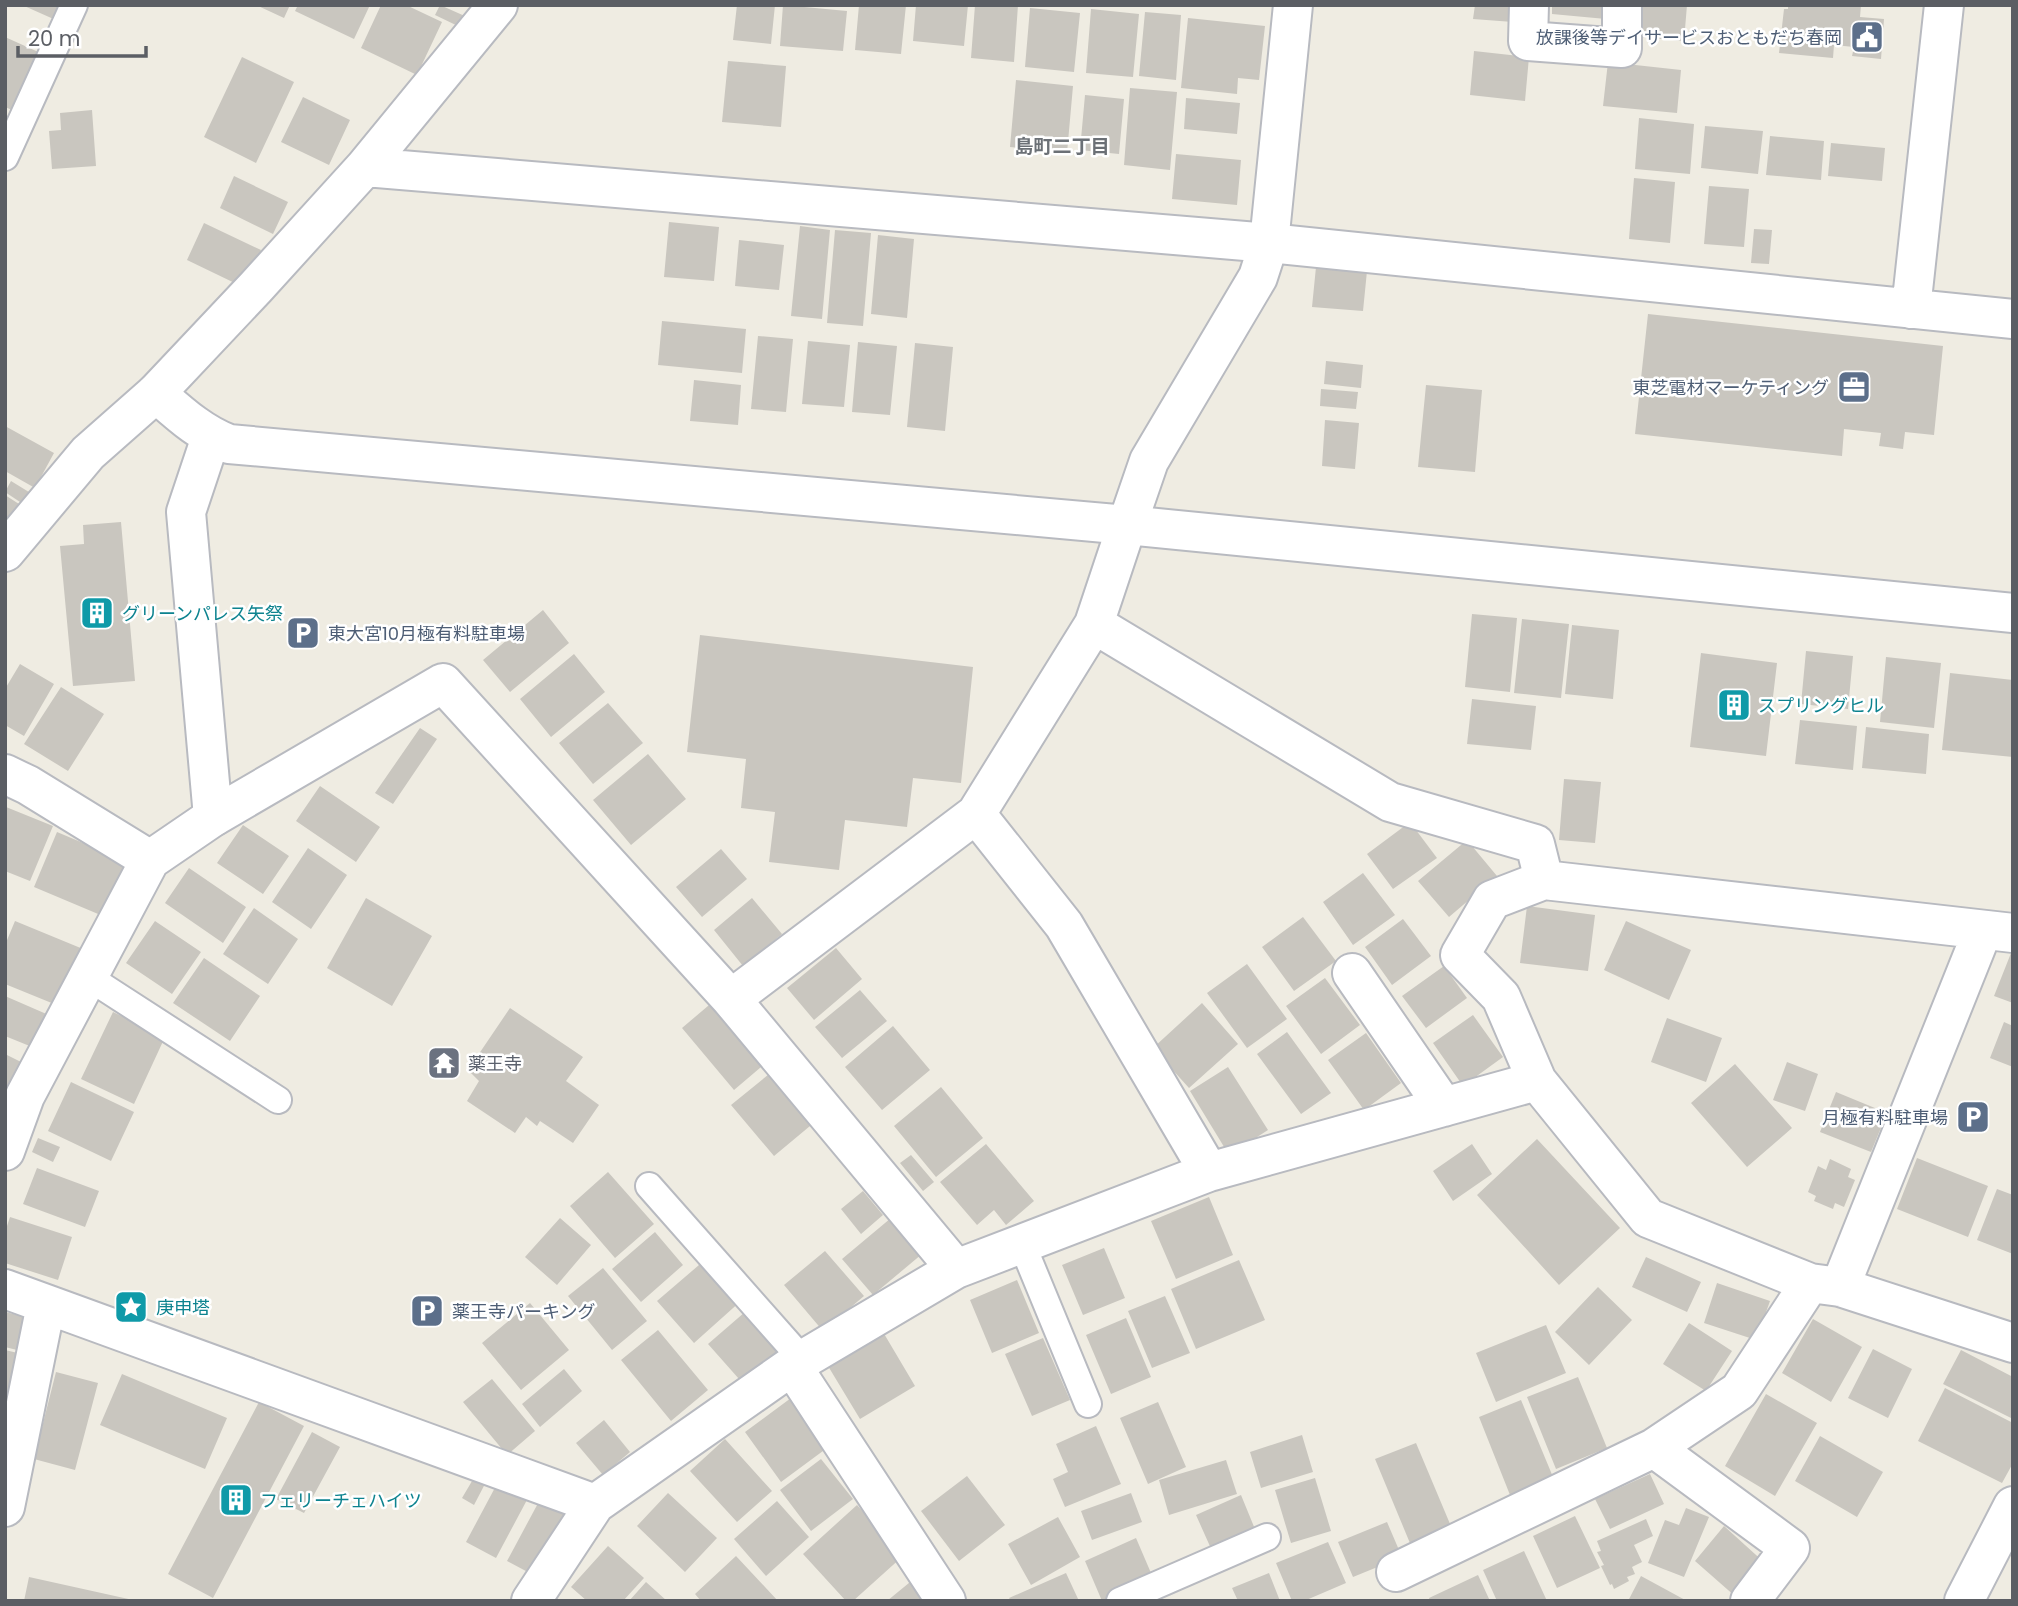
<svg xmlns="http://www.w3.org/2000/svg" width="2018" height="1606" font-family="Poppins,'Noto Sans JP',sans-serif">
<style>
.building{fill:#c9c6bf}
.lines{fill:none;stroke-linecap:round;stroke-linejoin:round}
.service-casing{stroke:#b8bac0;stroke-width:30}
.minor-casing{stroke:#b8bac0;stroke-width:42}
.tertiary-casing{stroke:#b8bac0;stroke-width:42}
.service{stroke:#fff;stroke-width:26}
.minor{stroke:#fff;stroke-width:38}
.tertiary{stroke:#fff;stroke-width:38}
.labels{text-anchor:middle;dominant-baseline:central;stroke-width:5;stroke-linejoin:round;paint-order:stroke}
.service-label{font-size:18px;fill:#4e5e75;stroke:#fff;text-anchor:end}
.culture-label{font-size:18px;fill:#0d838f;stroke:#fff;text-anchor:start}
.worship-label{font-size:18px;fill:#5b616d;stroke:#fff;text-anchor:start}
.neighbourhood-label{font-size:19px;font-weight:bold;fill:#6b7076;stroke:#fff}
</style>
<rect width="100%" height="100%" fill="#efece2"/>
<path class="building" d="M22 5H65L58 21Z
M256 5H290L284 18Z
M298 5H370L354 39 295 11Z
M381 5H406L442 22 417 75 361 48Z
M440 5 467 17 462 28 435 15Z
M737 5H775L771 44 733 40Z
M783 5 847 11 843 51 780 46Z
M859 5H906L901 54 855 50Z
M916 5H968L964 46 913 41Z
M975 5H1018L1014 62 971 58Z
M1475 5H1514L1513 22 1473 19Z
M1552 5H1608L1606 19 1552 14Z
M1642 5H1687L1684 41 1639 37Z
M1788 5H1861L1860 17 1884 19 1881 59 1852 56 1854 47 1834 45 1833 58 1779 53 1784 9H1788Z
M1030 8 1080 13 1074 72 1025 67Z
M1091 9 1139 14 1133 77 1086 73Z
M1145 12 1181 15 1176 80 1139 76Z
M1188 18 1265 26 1259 80 1238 78 1237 94 1181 88Z
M5 37 45 55 19 113 5 107Z
M1474 51 1529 57 1525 101 1470 95Z
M242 57 294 82 256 163 204 137Z
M728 61 786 66 781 127 722 122Z
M1608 62 1681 70 1677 113 1603 106Z
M1016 80 1073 86 1067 153 1010 147Z
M1130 88 1177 92 1170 170 1124 165Z
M1085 95 1124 99 1119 154 1080 150Z
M303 97 350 120 329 165 281 142Z
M1186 98 1240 103 1237 134 1184 129Z
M92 110 96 166 52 169 49 131 61 130 60 113Z
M1639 118 1694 124 1690 174 1635 169Z
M1705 126 1763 131 1758 174 1701 168Z
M1770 136 1824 141 1821 180 1766 175Z
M1831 143 1885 148 1882 181 1828 176Z
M1176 154 1241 160 1237 205 1172 199Z
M234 176 288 202 273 234 220 208Z
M1634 178 1675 182 1670 243 1629 239Z
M1709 186 1749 189 1744 247 1704 244Z
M669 222 719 227 714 281 664 277Z
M204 223 261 250 243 287 187 260Z
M800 226 830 230 822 319 791 316Z
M1754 229 1772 230 1769 264 1751 263Z
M835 230 871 233 863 326 827 323Z
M878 235 914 239 907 318 871 314Z
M739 240 784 245 779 290 735 286Z
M1316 267 1367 271 1363 311 1312 307Z
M1648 314 1943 346 1934 435 1905 432 1903 449 1879 446 1881 433 1844 429 1842 456 1635 434Z
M662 321 746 329 742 373 658 365Z
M758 336 793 339 786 412 751 409Z
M808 341 850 345 844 407 802 404Z
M858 342 897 346 890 415 852 412Z
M915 343 953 347 945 431 907 427Z
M1326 361 1363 365 1361 388 1324 384Z
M694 380 741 385 738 425 690 421Z
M1426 385 1482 390 1475 472 1418 467Z
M1321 389 1358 392 1356 409 1320 406Z
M1325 420 1359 423 1355 469 1322 466Z
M5 426 54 453 35 488 5 471Z
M11 481 37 497 29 508 5 492Z
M5 495 19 504 5 526Z
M121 522 135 681 73 686 60 546 84 544 83 525Z
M543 610 569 643 510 692 483 660Z
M1472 614 1517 618 1510 692 1465 687Z
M1522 619 1569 624 1561 698 1514 693Z
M1572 625 1619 630 1613 699 1565 694Z
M700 635 973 667 961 783 913 778 907 827 845 820 839 870 769 862 775 812 741 808 746 759 687 752Z
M1806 651 1853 656 1848 709 1801 704Z
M1701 653 1777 663 1766 756 1690 747Z
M574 654 605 692 551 737 520 699Z
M1886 657 1941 663 1934 728 1880 722Z
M20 664 54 684 24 736 5 725 7 721 5 719V689Z
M1950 673 2013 680V757L1942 750Z
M61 687 104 714 68 771 24 744Z
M1472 699 1536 706 1531 750 1467 744Z
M608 703 643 743 593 784 559 743Z
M1800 720 1857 726 1853 770 1795 764Z
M1866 727 1929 734 1926 774 1862 768Z
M420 728 437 739 393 804 375 793Z
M648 754 686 799 631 845 593 800Z
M1564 779 1601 782 1595 843 1559 840Z
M320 786 380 827 356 862 296 821Z
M6 807 53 826 30 881 5 871Z
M1410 822 1437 858 1393 889 1367 854Z
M243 825 289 856 263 894 217 863Z
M57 832 133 864 110 919 34 887Z
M1467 840 1497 876 1449 917 1418 881Z
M308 848 347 875 311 929 272 902Z
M721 849 747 879 702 917 676 887Z
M189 868 246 907 223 943 165 903Z
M1363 873 1395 915 1353 945 1323 902Z
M366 898 432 936 392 1006 327 968Z
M752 898 782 934 743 966 714 930Z
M1527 906 1595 915 1588 971 1520 963Z
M254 908 298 939 268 984 223 954Z
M1303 917 1336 961 1294 991 1262 947Z
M1403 919 1431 956 1392 985 1365 947Z
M15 921 83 949 59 1006 5 984V945Z
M155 921 201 952 172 994 126 963Z
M1626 921 1691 950 1669 1000 1604 970Z
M836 948 862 979 814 1020 787 988Z
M2013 948V1003L1994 996Z
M204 958 260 996 230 1041 173 1003Z
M1247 964 1287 1019 1247 1048 1207 993Z
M1444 966 1467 998 1426 1028 1402 996Z
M1325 978 1360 1025 1321 1054 1286 1006Z
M860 990 887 1021 842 1058 815 1027Z
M5 996 51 1016 37 1049 5 1036Z
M715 1000 767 1062 734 1090 682 1028Z
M1202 1003 1238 1044 1189 1088 1153 1048Z
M510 1008 583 1057 566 1081 599 1105 573 1143 540 1121 537 1126 526 1117 515 1133 467 1101 479 1081 468 1070Z
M113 1012 165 1037 134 1104 81 1079Z
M1473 1015 1503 1057 1463 1086 1433 1043Z
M1667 1018 1722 1038 1706 1082 1651 1062Z
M2004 1022 2013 1026V1067L1990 1058Z
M893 1026 930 1070 882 1110 845 1067Z
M1287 1032 1331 1093 1301 1114 1257 1054Z
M1366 1033 1401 1083 1364 1110 1328 1060Z
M7 1055 31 1067 18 1094 5 1087Z
M1787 1062 1818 1074 1805 1111 1773 1100Z
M1735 1064 1792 1128 1747 1167 1691 1103Z
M1228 1067 1268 1130 1229 1155 1190 1091Z
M774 1070 816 1121 774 1156 731 1105Z
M71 1082 134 1112 111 1161 48 1131Z
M941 1087 983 1138 936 1177 894 1126Z
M1836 1092 1887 1113 1871 1152 1820 1132Z
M38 1138 60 1147 53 1162 32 1152Z
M1537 1139 1620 1228 1559 1285 1477 1195Z
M986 1144 1034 1201 1006 1225 994 1210 977 1225 940 1182Z
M1472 1144 1492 1174 1453 1201 1433 1171Z
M911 1155 934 1182 923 1191 900 1163Z
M1917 1158 1988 1186 1968 1237 1897 1209Z
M1830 1159 1851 1169 1848 1177 1855 1180 1844 1207 1835 1203 1833 1209 1814 1201 1816 1196 1808 1192 1818 1166 1826 1170Z
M37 1168 99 1191 85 1227 23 1204Z
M608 1172 654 1224 615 1258 570 1206Z
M1997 1189 2013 1195V1254L1977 1240Z
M863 1191 883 1215 861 1234 841 1209Z
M1209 1197 1233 1255 1176 1279 1151 1221Z
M10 1217 72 1237 58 1280 5 1263V1232Z
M560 1218 591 1245 557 1285 525 1257Z
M891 1218 922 1254 873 1295 842 1259Z
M655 1232 683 1265 641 1302 612 1269Z
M1104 1248 1125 1298 1083 1315 1062 1265Z
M825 1251 864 1296 823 1331 784 1285Z
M1646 1257 1701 1282 1687 1312 1632 1287Z
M706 1259 742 1300 694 1343 657 1301Z
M1239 1260 1265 1320 1196 1349 1171 1289Z
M603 1268 647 1321 612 1350 568 1296Z
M1017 1280 1039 1333 992 1353 970 1300Z
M1717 1283 1770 1301 1756 1340 1704 1323Z
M1598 1287 1632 1320 1589 1365 1555 1332Z
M1165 1296 1190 1353 1152 1368 1128 1311Z
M530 1303 569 1350 521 1390 482 1343Z
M5 1312 30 1318 21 1351 5 1347Z
M745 1312 783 1357 747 1388 708 1344Z
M1126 1318 1151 1377 1111 1394 1086 1335Z
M1813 1319 1862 1347 1831 1402 1782 1373Z
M1689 1323 1732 1351 1706 1391 1663 1364Z
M1546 1325 1566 1373 1496 1402 1476 1353Z
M658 1330 708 1390 671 1421 621 1360Z
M883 1332 915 1386 860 1419 828 1366Z
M1043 1338 1070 1400 1032 1416 1005 1354Z
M1873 1349 1912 1369 1888 1418 1848 1398Z
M5 1350 22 1354 5 1416Z
M1961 1350 2013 1377V1419L1943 1384Z
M564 1369 582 1391 540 1427 522 1404Z
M56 1372 98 1383 75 1470 34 1459Z
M122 1374 227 1418 205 1469 100 1425Z
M1578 1377 1607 1448 1556 1469 1527 1397Z
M492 1379 535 1431 507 1455 463 1402Z
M1945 1388 2013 1423V1463L2002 1483 1918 1441Z
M1766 1394 1817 1423 1775 1496 1725 1466Z
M791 1398 827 1448 781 1482 745 1432Z
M1521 1400 1553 1477 1510 1495 1479 1417Z
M259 1402 304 1426 213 1598 168 1574Z
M1158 1402 1186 1467 1148 1484 1120 1418Z
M604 1420 630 1452 603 1475 576 1443Z
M1096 1426 1121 1484 1065 1507 1053 1479 1068 1472 1056 1444Z
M312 1432 340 1447 304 1513 276 1499Z
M1302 1435 1313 1472 1261 1488 1250 1452Z
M1820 1436 1883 1472 1857 1517 1795 1481Z
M725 1439 772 1491 737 1522 690 1471Z
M1416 1443 1453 1531 1412 1548 1375 1459Z
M821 1459 853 1499 811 1531 780 1490Z
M1226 1460 1237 1494 1169 1515 1159 1480Z
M1650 1474 1664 1504 1610 1529 1595 1499Z
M475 1476 486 1482 474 1505 462 1498Z
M967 1476 1005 1525 959 1561 921 1511Z
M1315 1478 1331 1531 1291 1543 1275 1490Z
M498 1482 528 1498 496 1558 466 1542Z
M668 1493 717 1538 685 1572 637 1526Z
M1131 1493 1142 1522 1092 1540 1081 1511Z
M543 1494 574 1511 539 1578 507 1561Z
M1241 1495 1257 1534 1213 1553 1196 1515Z
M777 1501 809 1537 766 1576 734 1539Z
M857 1505 903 1556 853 1601H846L803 1554Z
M1686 1508 1709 1517 1684 1577 1648 1563 1665 1520 1679 1525Z
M1575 1516 1600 1568 1557 1588 1533 1536Z
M1058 1517 1080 1557 1031 1585 1008 1544Z
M1646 1519 1653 1536 1634 1545 1642 1562 1632 1567 1635 1574 1627 1577 1629 1581 1614 1589 1612 1584 1610 1585 1601 1566 1604 1565 1597 1552 1601 1551 1597 1541Z
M1387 1522 1402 1557 1353 1577 1338 1542Z
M1724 1526 1766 1564 1736 1597 1695 1561Z
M1136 1538 1154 1580 1107 1601H1102L1085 1561Z
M1328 1542 1346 1583 1304 1601H1292L1276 1563Z
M608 1546 644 1578 623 1601H587L571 1587Z
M1524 1551 1547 1601H1497L1483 1570Z
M736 1556 778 1601H701L695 1594Z
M1066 1573 1079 1601H1011L1009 1598Z
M1269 1573 1280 1601H1238L1232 1588Z
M1478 1575 1490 1601H1430L1429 1598Z
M1641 1576 1687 1601H1628Z
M29 1577 133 1600V1601H24Z
M915 1578 933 1601H887Z
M646 1582 667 1601H629Z"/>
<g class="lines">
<defs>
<path id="service" d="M5 157 74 5
M88 977 278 1100
M649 1186 802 1359
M1022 1244 1088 1404
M1120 1601 1267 1537"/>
<path id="minor" d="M1529 5 1528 41 1622 48V5
M365 167 1269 243 2013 319
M1911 309 1944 5
M1127 525 1094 624 1390 802 1535 844 1544 880 2013 933
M5 552 88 453 156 393 256 287 365 167 498 5
M5 774 28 785 150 860
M976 814 1064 925 1209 1172
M1544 880 1492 900 1460 955 1501 997 1537 1081 1648 1218 1810 1283 1840 1287 2013 1343
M1352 973 1444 1107
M731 999 976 814 1094 624
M5 1151 25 1096 150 860 213 817 443 683 731 999 956 1269
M1840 1287 1983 930
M5 1289 595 1504
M792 1366 946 1601
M1654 1448 1790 1548 1750 1601
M5 1507 46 1305
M1396 1572 1654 1448 1739 1391 1810 1283
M531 1601 595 1504 792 1366 956 1269 1209 1172 1537 1081
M1964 1601 2013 1506"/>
<path id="tertiary" d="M156 393C179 413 200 433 229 444L1127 525 2013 613
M211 437 186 512 213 817
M1127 525 1149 461 1258 277 1269 243 1293 5"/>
</defs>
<use href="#service" class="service-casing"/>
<use href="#minor" class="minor-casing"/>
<use href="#tertiary" class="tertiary-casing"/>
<use href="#service" class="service"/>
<use href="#minor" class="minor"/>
<use href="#tertiary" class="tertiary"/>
</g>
<defs>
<symbol id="civic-square" viewBox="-11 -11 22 22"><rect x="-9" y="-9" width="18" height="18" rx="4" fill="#5c6f8a" stroke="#fff"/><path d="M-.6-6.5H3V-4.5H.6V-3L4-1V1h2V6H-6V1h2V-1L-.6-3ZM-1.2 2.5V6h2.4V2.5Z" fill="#fff"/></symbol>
<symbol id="office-square" viewBox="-11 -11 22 22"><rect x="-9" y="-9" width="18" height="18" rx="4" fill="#5c6f8a" stroke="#fff"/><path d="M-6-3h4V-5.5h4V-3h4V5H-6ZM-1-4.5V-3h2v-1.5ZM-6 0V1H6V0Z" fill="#fff"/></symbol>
<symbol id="building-square" viewBox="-11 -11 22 22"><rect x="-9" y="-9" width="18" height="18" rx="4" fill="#0f9aa8" stroke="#fff"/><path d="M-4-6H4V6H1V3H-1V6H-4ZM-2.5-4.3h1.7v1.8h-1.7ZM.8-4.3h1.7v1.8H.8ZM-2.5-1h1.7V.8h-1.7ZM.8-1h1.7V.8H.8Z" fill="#fff"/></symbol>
<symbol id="parking-square" viewBox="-11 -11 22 22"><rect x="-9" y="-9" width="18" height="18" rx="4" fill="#5c6f8a" stroke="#fff"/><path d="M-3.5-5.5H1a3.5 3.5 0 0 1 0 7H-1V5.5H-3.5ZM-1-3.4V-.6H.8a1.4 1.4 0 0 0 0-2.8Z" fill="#fff"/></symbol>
<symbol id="temple-square" viewBox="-11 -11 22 22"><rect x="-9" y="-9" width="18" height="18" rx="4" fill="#6b7280" stroke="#fff"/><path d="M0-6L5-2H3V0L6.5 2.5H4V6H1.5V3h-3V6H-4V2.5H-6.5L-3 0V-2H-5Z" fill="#fff"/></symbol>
<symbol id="sight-square" viewBox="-11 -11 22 22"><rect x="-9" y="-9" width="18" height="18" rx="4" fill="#0f9aa8" stroke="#fff"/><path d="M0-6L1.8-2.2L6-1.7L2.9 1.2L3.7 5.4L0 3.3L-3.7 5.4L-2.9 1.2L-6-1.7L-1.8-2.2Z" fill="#fff"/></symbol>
</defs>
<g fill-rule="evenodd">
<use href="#civic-square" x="1848" y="18" width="38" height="38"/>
<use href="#office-square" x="1835" y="368" width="38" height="38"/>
<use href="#building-square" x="78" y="594" width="38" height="38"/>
<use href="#parking-square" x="284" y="614" width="38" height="38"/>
<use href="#building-square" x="1715" y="686" width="38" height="38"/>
<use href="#temple-square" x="425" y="1044" width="38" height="38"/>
<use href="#parking-square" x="1954" y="1098" width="38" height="38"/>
<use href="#sight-square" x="112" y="1288" width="38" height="38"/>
<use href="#parking-square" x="408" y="1292" width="38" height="38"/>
<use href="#building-square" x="217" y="1481" width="38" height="38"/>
</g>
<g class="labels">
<g class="service-label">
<text x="1842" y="37">放課後等デイサービスおともだち春岡</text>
<text x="1829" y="387">東芝電材マーケティング</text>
<text x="328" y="633" text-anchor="start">東大宮10月極有料駐車場</text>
<text x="1948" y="1117">月極有料駐車場</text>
<text x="452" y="1311" text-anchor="start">薬王寺パーキング</text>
</g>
<g class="culture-label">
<text x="122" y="613">グリーンパレス矢祭</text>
<text x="1758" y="705">スプリングヒル</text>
<text x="156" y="1307">庚申塔</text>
<text x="260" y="1500">フェリーチェハイツ</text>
</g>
<g class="worship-label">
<text x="468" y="1063">薬王寺</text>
</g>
<g class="neighbourhood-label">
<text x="1062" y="146">島町二丁目</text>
</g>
</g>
<rect width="2018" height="1606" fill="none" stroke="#5b5e64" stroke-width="14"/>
<path d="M18 46v10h128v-10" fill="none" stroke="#5b5e64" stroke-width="3.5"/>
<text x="28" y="46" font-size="21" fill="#5b5e64" stroke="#ffffff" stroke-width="5" paint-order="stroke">20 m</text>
</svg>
